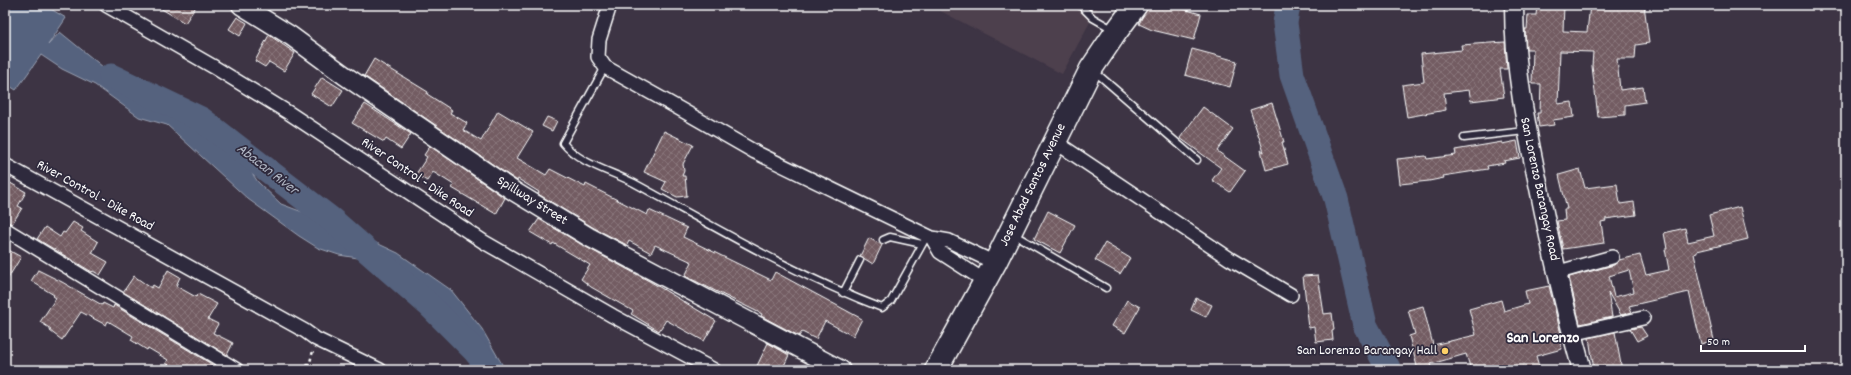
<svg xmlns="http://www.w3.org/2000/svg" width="1851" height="375" font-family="Dekko,sans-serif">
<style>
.built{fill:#4d404d}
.water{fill:#55627e;stroke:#99a1b2}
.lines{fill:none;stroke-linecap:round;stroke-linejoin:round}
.river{stroke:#55627e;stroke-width:25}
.building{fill:url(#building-cross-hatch);stroke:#fff;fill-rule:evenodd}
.lane-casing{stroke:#fff;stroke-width:9}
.street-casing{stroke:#fff;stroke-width:16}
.secondary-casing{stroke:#fff;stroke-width:21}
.highway-casing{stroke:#fff;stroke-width:25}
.path{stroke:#fff;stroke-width:2.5;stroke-dasharray:3 3;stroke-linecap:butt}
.lane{stroke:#2f2a3d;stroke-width:6}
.street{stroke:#2f2a3d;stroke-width:13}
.secondary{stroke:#2f2a3d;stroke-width:18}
.highway{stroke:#2f2a3d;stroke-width:22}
.poi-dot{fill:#ffd166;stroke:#2f2a3d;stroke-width:1.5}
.labels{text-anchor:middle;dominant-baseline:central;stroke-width:3.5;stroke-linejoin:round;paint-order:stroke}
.street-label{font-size:14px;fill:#fff;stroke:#2f2a3d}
.poi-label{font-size:14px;fill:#fff;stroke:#2f2a3d;text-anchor:end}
.water-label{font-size:15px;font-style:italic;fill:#b2b8c5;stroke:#2f2a3d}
.quarter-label{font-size:16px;font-weight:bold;fill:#fff;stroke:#2f2a3d}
</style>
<defs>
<pattern id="building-cross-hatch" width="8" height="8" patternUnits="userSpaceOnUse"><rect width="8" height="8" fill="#735c62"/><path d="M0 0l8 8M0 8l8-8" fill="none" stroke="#88747a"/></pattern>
</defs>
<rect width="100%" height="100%" fill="#3d3444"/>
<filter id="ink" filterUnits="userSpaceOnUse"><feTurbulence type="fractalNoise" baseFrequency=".025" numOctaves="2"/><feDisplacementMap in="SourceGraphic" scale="8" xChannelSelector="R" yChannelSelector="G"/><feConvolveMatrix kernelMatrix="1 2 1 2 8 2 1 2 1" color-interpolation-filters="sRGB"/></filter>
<g filter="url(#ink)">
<path class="built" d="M929 5H1096L1098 7 1062 74Z"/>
<path class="water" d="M5 5H44L66 18 48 45 60 32 103 67 134 84 153 102 187 119 210 138 222 145 245 163 258 182 281 204 340 226 398 253 451 290 482 329 503 366 510 370H483L471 357 459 338 445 325 418 289 403 273 382 268 364 259 339 255 318 248 299 236 248 199 167 125 139 117 95 85 62 69 41 55 16 90 5 83Z"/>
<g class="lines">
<path class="river" d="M1288 5 1285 23 1292 75 1336 199 1365 325 1389 370
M111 76 201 119 332 220 428 304 475 351 491 370"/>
</g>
<path class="building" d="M155 5H197L185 23Z
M1148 5H1169L1201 14 1194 40 1152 30 1139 24Z
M1550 5H1564L1563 31 1587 32 1590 5H1644L1649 43 1636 45 1635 59H1617L1620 90 1643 87 1645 102 1625 105V115L1598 117 1592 66 1593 52 1560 51 1558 104 1572 102 1574 117 1553 120 1554 125 1539 127 1537 113H1540L1541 84H1532L1533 49H1526L1525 29H1527L1528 15H1536L1537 6H1550Z
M237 17 247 23 240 36 229 29Z
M269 35 295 53 284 71 269 62 265 67 255 61Z
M1505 42 1507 69H1500L1504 97 1471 101 1469 90 1444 93 1446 110 1407 117 1402 85 1424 82 1421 54 1462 50 1461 45Z
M1192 49 1237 61 1230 87 1185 75Z
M374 59 428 92 427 94 452 110 450 113 467 123 463 130 481 141 498 111 533 132 517 158 546 175 550 169 585 187 586 184 647 215 649 210 687 228 683 237 771 280 775 272 862 319 853 336 825 321 816 339 802 332 799 336 761 316 762 314 685 276 692 262 655 245 651 253 629 241 627 245 594 228 538 194 539 192 518 179 517 181 364 76Z
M322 77 343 90 332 107 311 94Z
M1272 103 1284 142H1282L1288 164 1266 170 1261 150 1264 152 1250 110Z
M365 104 411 134 401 149 386 139 384 142 352 123Z
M1203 107 1233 129 1217 151 1245 171 1230 192 1212 180 1221 168 1180 138Z
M547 117 557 121 552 131 542 126Z
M664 131 693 145 683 164 684 171 682 176H685L687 196 677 197 662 189 666 182 644 172Z
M1517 141 1520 158 1504 161 1505 163 1487 166 1488 169 1443 176 1444 178 1429 181 1400 184 1397 159 1426 156 1427 159 1456 155 1455 150 1502 142V144Z
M430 146 505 198 496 214 452 188 454 185 433 172 427 181 416 174 427 157 424 155Z
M1580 169 1585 188 1617 184 1620 204 1634 202 1636 215 1605 219 1606 221 1601 222 1604 243 1563 249 1557 221 1565 220 1564 209H1567L1559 175Z
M5 180 26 192 18 206 22 208 12 224 5 221Z
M1740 207 1748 239 1697 251V253L1694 254 1714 340 1701 344 1689 292 1629 306 1632 312 1621 315 1608 292 1612 317 1580 324 1569 277 1614 265 1619 260 1640 255 1646 275 1669 270 1665 249H1667L1664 233 1685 228 1688 242 1714 236 1709 215ZM1629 270 1634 292 1614 297 1609 276Z
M1048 211 1075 225 1060 253 1034 239Z
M539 219 584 246 651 282 716 321 704 341 666 320 659 331 631 314 633 311 591 287 581 279 590 265 553 243 552 245 530 232Z
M73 222 83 228 81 231 98 242 92 253 108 262 100 275 93 271 92 272 37 239 45 227 60 237 63 232 65 233Z
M869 238 882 245 873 264 860 256Z
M1105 243 1130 258 1120 274 1095 260Z
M5 248 21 257 5 283Z
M38 270 62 282 102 305 103 303 113 308 114 305 218 368 216 370H177L166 363 168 360 148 348 147 350 131 340 133 336 108 321 106 325 81 312 62 340 50 331 51 329 40 322 56 298 53 296 54 295 31 281Z
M168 270 180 277 176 286 196 297 198 294 217 304 208 319 218 324 213 333 233 343 227 355 123 292 134 276 151 288 153 285 158 288Z
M1318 275 1324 314 1332 313 1334 330 1332 331 1333 340 1316 342 1314 327 1309 328 1303 276Z
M1549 286 1561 334H1558L1562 349 1536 356 1540 370H1471L1466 354 1431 364 1432 367 1418 370 1409 336 1415 334 1408 310 1423 306 1433 345 1476 335 1469 309 1501 300 1504 311 1528 304 1525 291Z
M1196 298 1212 305 1206 317 1191 310Z
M1127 300 1140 307 1125 333 1112 326Z
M1641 327 1647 336 1637 341 1630 329Z
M1615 332 1622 370H1594L1589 338Z
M768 343 789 355 782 370H755Z"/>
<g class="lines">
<defs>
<path id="lane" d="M1080 5 1093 18 1114 30
M605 67 563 143C580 164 611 171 634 183 715 227 795 275 882 308L891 301 927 236
M1094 71 1197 160
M1464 138 1525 131
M1013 234 1106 288
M883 240 890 237 922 244
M843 293 860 260"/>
<path id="street" d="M106 5 214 67 289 113 484 242 613 316 714 370
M610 5 599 40 598 57 605 67 680 109 755 152 932 238 949 241 995 263
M1054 141 1230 259 1291 295
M5 165 305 331 316 339 380 370
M5 229 237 370
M932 238 940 252 985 281
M1556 271 1566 270 1612 257
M1572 334 1643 318"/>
<path id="secondary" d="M241 5 291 36 344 75 515 192 589 237 841 370
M1514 5C1514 67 1526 127 1539 188 1551 249 1565 310 1582 370"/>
<path id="highway" d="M936 370 995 263 1091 69 1116 32 1136 5"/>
</defs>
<use href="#lane" class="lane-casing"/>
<use href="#street" class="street-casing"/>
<use href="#secondary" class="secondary-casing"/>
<use href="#highway" class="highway-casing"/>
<path class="path" d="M303 370 310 362 313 351"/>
<use href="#lane" class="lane"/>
<use href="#street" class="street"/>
<use href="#secondary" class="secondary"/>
<use href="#highway" class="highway"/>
</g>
</g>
<circle class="poi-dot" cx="1445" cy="351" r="4"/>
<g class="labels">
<g class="street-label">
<text transform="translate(417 178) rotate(34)">River Control - Dike Road</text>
<text transform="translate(1033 185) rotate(-64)">Jose Abad Santos Avenue</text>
<text transform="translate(1539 189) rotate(78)">San Lorenzo Barangay Road</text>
<text transform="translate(95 196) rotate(29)">River Control - Dike Road</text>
<text transform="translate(532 201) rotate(32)">Spillway Street</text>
</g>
<g class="poi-label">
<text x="1437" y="351">San Lorenzo Barangay Hall</text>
</g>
<g class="water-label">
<text transform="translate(267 170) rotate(38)">Abacan River</text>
</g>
<g class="quarter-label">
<text x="1543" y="338">San Lorenzo</text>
</g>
</g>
<rect width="1851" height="375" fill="none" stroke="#2f2a3d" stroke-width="20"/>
<rect x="10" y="10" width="1831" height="355" fill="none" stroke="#fff" stroke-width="1.5" filter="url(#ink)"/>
<path d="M1701 345v6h104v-6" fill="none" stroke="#ffffff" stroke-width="2"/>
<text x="1707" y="345" font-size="12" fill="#ffffff" stroke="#2f2a3d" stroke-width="3" paint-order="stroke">50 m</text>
</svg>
